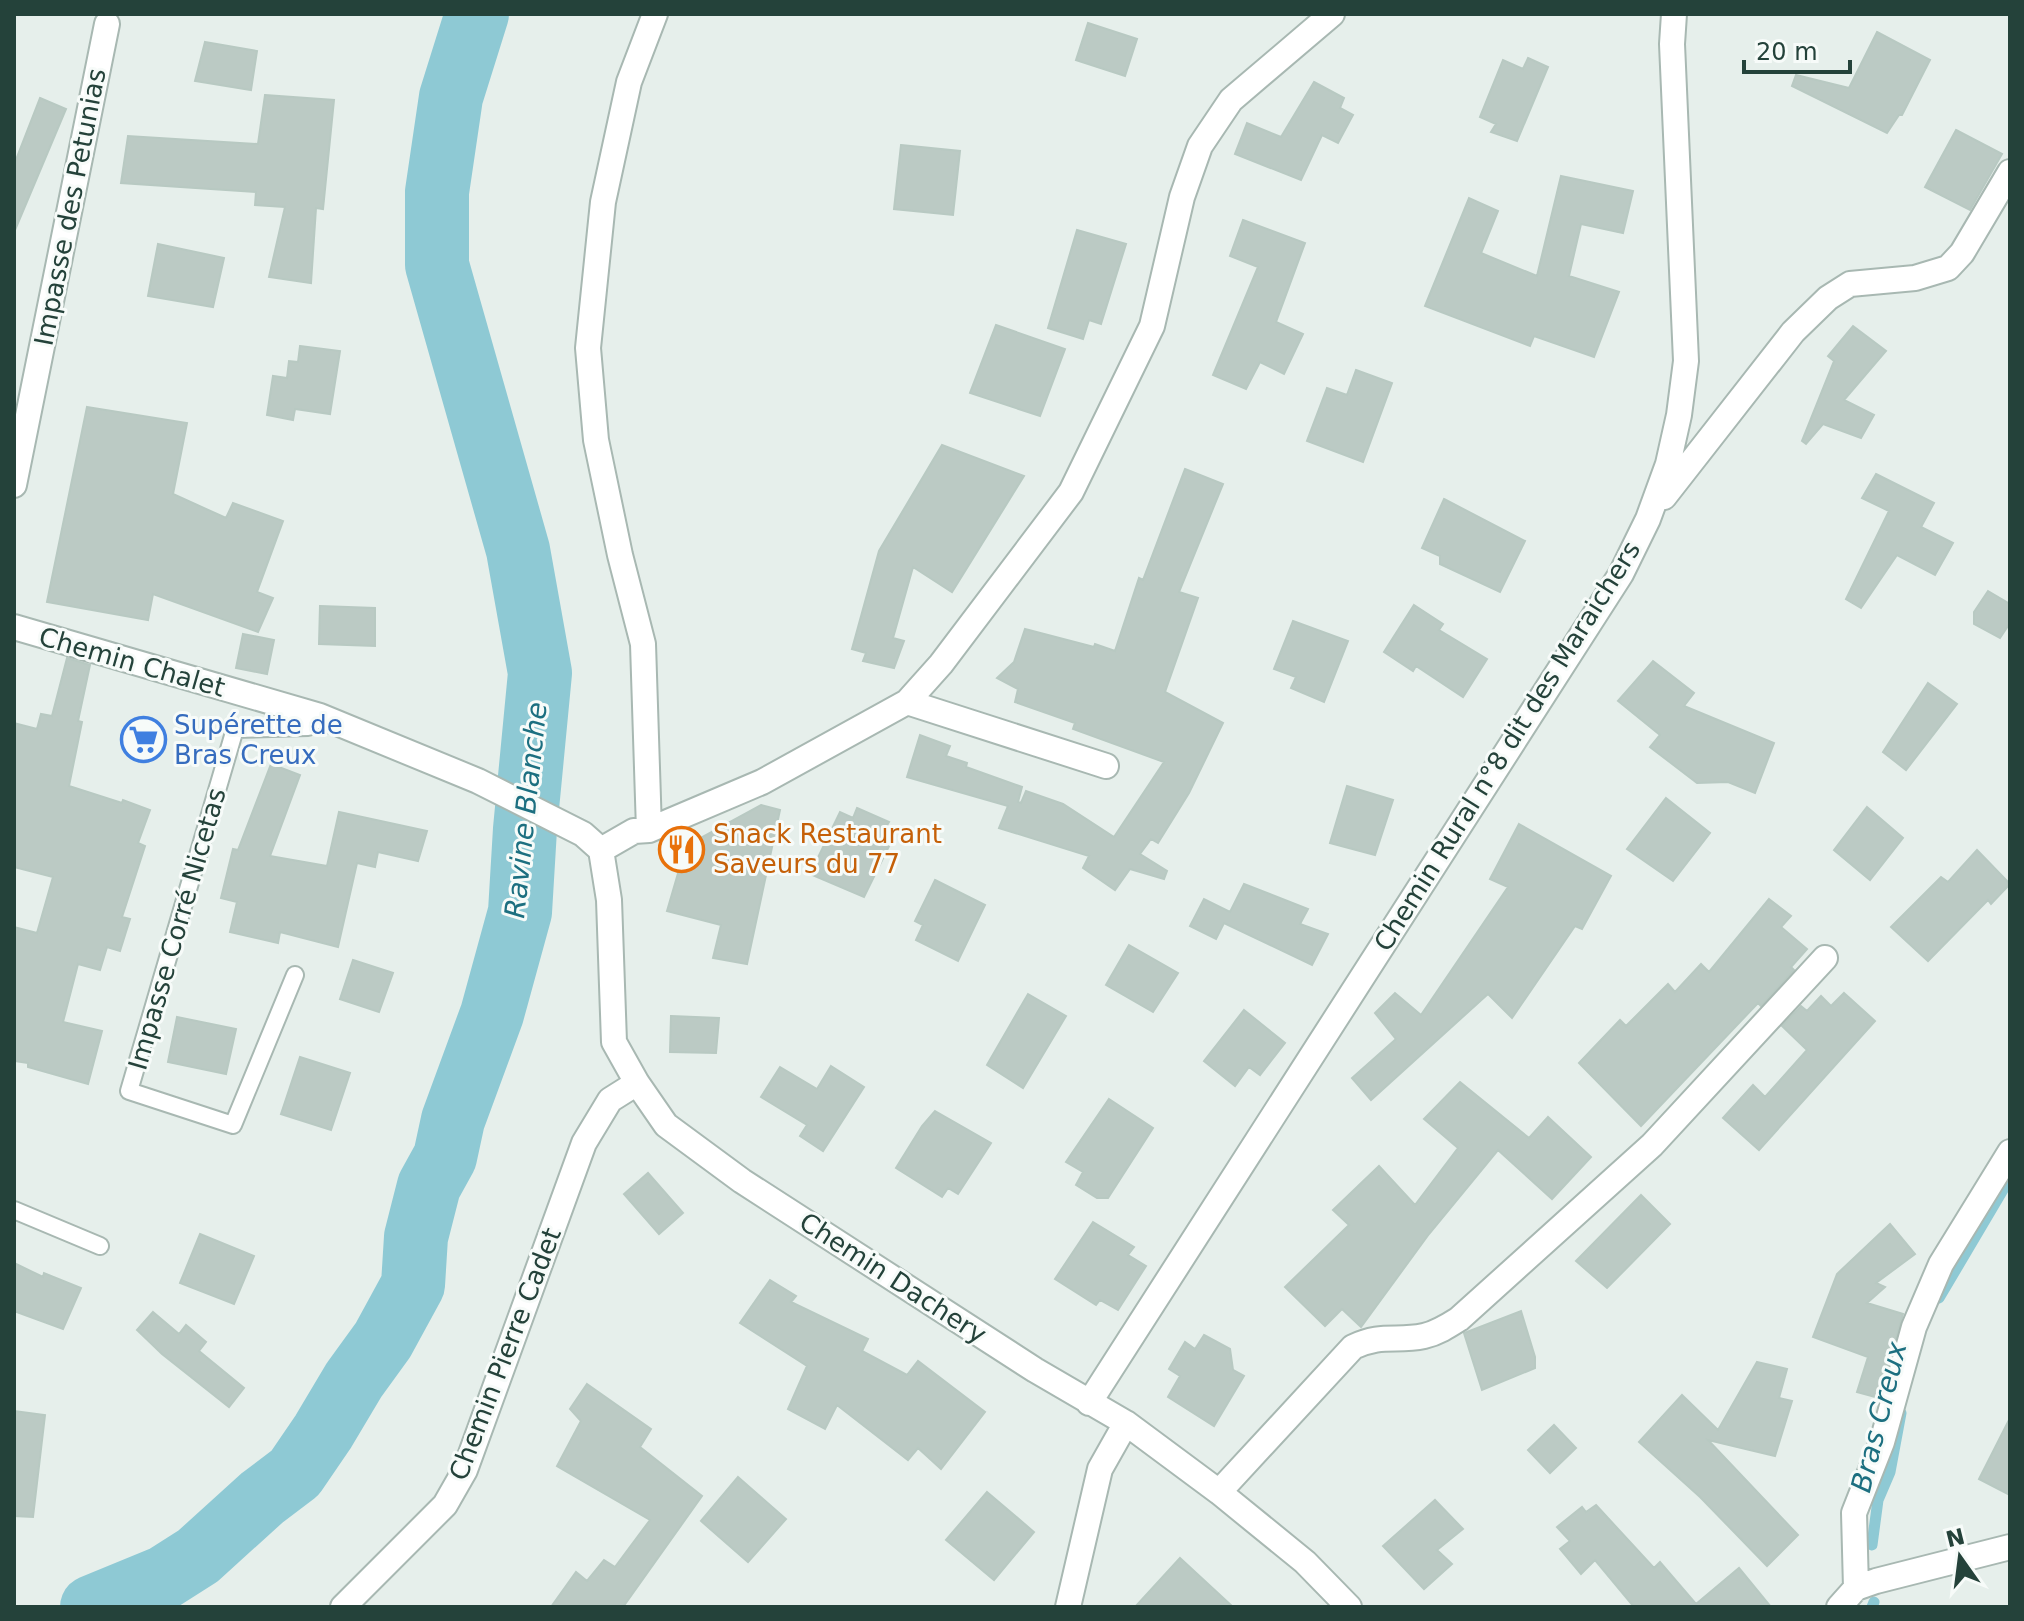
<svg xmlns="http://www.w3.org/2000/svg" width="2024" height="1621" font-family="'DejaVu Sans',sans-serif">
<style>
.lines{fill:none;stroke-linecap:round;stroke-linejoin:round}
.stream{stroke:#8ec9d4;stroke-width:11}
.river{stroke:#8ec9d4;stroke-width:64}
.building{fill:#bbcac4;stroke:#b8c9c2;stroke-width:2}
.service-casing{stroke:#a8b8b2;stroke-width:20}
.minor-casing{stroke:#a8b8b2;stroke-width:28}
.service{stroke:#fff;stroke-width:16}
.minor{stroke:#fff;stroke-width:24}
.labels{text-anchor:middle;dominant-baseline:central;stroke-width:6;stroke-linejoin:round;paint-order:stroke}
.street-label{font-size:26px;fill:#24423a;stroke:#f7fbf9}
.shop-label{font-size:26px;fill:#366cbe;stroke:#f7fbf9;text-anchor:start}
.food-label{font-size:26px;fill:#c56008;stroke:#f7fbf9;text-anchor:start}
.water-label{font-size:28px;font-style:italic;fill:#1c6f80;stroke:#f7fbf9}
</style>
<rect width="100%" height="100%" fill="#e6efeb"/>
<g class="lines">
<path class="stream" d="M1939 1298 2010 1178
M1872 1545 1878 1500 1890 1472 1901 1413
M1872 1607 1874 1602"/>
<path class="river" d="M92 1607 165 1577 198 1556 262 1498 295 1473 323 1432 354 1380 383 1340 413 1285 416 1237 429 1186 445 1157 453 1120 492 1014 520 912 525 829 540 673 518 550 437 265V192L451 97 477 14"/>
</g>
<path class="building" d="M1088 23 1137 39 1125 76 1076 60Z
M1877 32 1930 60 1902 115H1899L1887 133 1792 86 1796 75 1849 88Z
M205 42 257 51 251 90 195 81Z
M1528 58 1548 67 1517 141 1491 132 1496 124 1480 117 1503 60 1523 69Z
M1314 82 1344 98 1340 108 1353 115 1338 143 1322 135 1301 180 1235 154 1247 123 1281 137Z
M265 95 334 100 323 209 316 208 311 283 269 277 285 207 255 205 256 192 121 183 128 136 258 144Z
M40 98 66 109 15 230 14 165Z
M1956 130 2002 154 1970 210 1925 187Z
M901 145 960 151 953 215 894 209Z
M1561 176 1633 191 1623 233 1581 224 1569 276 1619 292 1594 357 1534 336 1530 346 1425 306 1469 198 1498 211 1481 253 1537 276Z
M1243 220 1305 243 1276 322 1303 334 1284 374 1260 362 1246 389 1213 375 1258 267 1230 256Z
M1077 230 1126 244 1101 324 1089 320 1083 339 1048 328Z
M158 244 224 258 213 307 148 296Z
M996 325 1065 349 1040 416 970 393Z
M1853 326 1886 351 1844 400 1874 415 1861 438 1823 424 1806 444 1802 441 1834 361 1828 356Z
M300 346 340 351 330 414 295 409 293 420 267 415 273 376 287 378 289 361 298 362Z
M1356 370 1392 383 1363 462 1307 441 1327 388 1347 395Z
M87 407 187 423 173 494 226 518 233 503 283 521 257 592 273 598 258 632 153 594 148 620 47 602Z
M942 445 1024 476 952 592 913 567 893 638 904 641 894 668 863 661 866 653 852 649 879 551Z
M1185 469 1223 484 1179 592 1198 598 1165 692 1223 723 1189 793 1158 843 1151 839 1140 854 1167 871 1164 879 1130 869 1115 890 1083 868 1089 856 999 828 1008 806 907 777 920 735 950 746 946 756 967 763 966 767 1022 787 1018 802 1021 803 1026 791 1063 804 1114 837 1164 762 1073 729 1075 723 1015 702 1018 689 997 678 1014 662 1025 629 1094 647 1095 644 1115 651 1139 578 1143 580Z
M1876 474 1934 503 1921 527 1953 543 1935 575 1897 555 1861 608 1846 599 1889 511 1862 498Z
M1444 499 1525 541 1500 592 1440 564V556L1422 548Z
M1988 591 2010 604V623L2000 638 1974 624V612Z
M1414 605 1443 624 1439 630 1487 659 1463 697 1416 666 1413 671 1384 652Z
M320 606 375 608V646L319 644Z
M1293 621 1348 641 1324 702 1291 688 1296 677 1274 669Z
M243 634 274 640 267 674 236 668Z
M67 658 90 665 78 721 82 722 69 786 122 803 123 800 150 810 138 843 145 846 122 917 130 919 120 951 107 947 100 970 78 964 63 1022 102 1031 88 1084 28 1067V1063L14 1061V927L37 933 53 877 14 867V723L37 729 41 714 52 716Z
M1653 661 1694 693 1684 706 1774 743 1755 793 1728 782 1697 783 1650 747 1660 735 1618 701Z
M1928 683 1957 704 1906 770 1883 752Z
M271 764 300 775 270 856 327 866 339 812 427 831 418 861 378 852 375 867 357 863 338 947 280 932 278 943 230 932 237 902 221 898 233 849 238 850Z
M1347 786 1393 800 1375 855 1330 843Z
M1666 798 1710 833 1673 881 1627 849Z
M761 805 780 810 747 964 713 958 721 925 667 911 686 846Z
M1867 807 1903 838 1870 880 1834 850Z
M857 808 889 822 883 832 894 836 864 897 810 874 840 812 853 818Z
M1519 824 1611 876 1582 929 1575 926 1512 1018 1488 994 1371 1100 1352 1078 1396 1039 1375 1013 1395 993 1421 1015 1508 887 1490 879Z
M1977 850 2010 884 1991 904 1988 900 1928 961 1891 927 1941 877 1948 882Z
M935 880 985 905 958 961 916 940 923 925 915 921Z
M1244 884 1308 909 1300 924 1328 934 1312 965 1224 923 1216 939 1190 926 1204 899 1230 912Z
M1769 899 1791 916 1781 927 1807 949 1791 967 1794 970 1761 1006 1758 1003 1641 1126 1579 1063 1620 1020 1626 1026 1668 984 1675 992 1701 964 1709 972Z
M1129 945 1178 973 1153 1012 1106 985Z
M353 960 393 973 379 1012 340 999Z
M1844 993 1875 1021 1759 1150 1723 1118 1753 1085 1765 1097 1807 1050 1782 1026 1801 1006 1807 1011 1821 996 1831 1006Z
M1028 994 1066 1016 1023 1088 987 1065Z
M1244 1010 1285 1043 1260 1075 1249 1067 1235 1086 1204 1061Z
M671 1016 719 1018 716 1053 670 1052Z
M177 1017 236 1029 226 1074 168 1062Z
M300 1057 350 1073 331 1130 281 1114Z
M831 1066 864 1087 823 1151 800 1136 807 1125 761 1097 780 1067 817 1089Z
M1460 1082 1529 1138 1548 1117 1591 1157 1552 1199 1498 1150 1429 1234 1361 1327 1342 1309 1325 1326 1285 1287 1349 1225 1333 1210 1379 1166 1415 1205 1458 1148 1424 1119Z
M1109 1099 1153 1128 1108 1198H1097L1076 1185 1083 1172 1066 1162Z
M935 1111 991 1143 958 1194 948 1188 942 1197 896 1168 922 1126Z
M648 1173 683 1213 659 1234 624 1194Z
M1641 1195 1670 1224 1607 1288 1576 1261Z
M1093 1222 1134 1247 1128 1255 1146 1266 1118 1310 1100 1300 1096 1305 1055 1279Z
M1890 1224 1915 1254 1876 1283 1885 1287 1867 1303 1903 1314 1879 1398 1857 1392 1868 1357 1813 1337 1837 1274Z
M200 1234 254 1256 234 1304 180 1283Z
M14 1263 43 1277 44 1273 81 1288 63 1329 14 1311Z
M770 1280 796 1296 791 1302 868 1339 862 1351 907 1375 918 1361 985 1412 941 1469 918 1448 908 1460 837 1405 825 1429 788 1409 807 1366 740 1323Z
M1521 1311 1535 1357V1368L1482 1390 1464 1333Z
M153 1312 179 1334 186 1325 206 1342 199 1351 244 1388 229 1407 162 1354 137 1330Z
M1204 1335 1230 1349 1233 1370 1244 1376 1214 1426 1168 1397 1180 1376 1169 1369 1185 1342 1195 1349Z
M1757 1362 1787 1369 1779 1398 1792 1401 1775 1456 1708 1440 1798 1535 1767 1566 1700 1497 1639 1442 1682 1395 1718 1430Z
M587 1384 651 1429 640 1447 702 1496 623 1607H551L576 1572 587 1581 604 1560 615 1567 650 1520 557 1466 581 1421 570 1409Z
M14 1411 45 1415 33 1517 14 1516Z
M2010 1418V1495L1979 1479Z
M1554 1425 1576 1448 1550 1473 1528 1450Z
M738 1477 786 1519 748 1562 701 1521Z
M987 1492 1034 1532 994 1580 946 1540Z
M1435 1500 1463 1529 1437 1550 1452 1564 1424 1589 1383 1546Z
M1596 1505 1654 1568 1660 1562 1696 1604 1739 1568 1771 1607H1634L1595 1560 1581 1574 1560 1549 1570 1541 1557 1527 1582 1507 1586 1512Z
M1180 1558 1233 1607H1135Z"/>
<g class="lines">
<defs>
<path id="service" d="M295 975 233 1125 129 1091 235 729 308 727 320 716
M14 1210 100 1246"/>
<path id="minor" d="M14 485 107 24
M1664 497 1793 332 1828 298 1850 284 1915 278 1948 268 1962 253 2010 172
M14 627 320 716 478 781 583 834 601 850
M907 702 1106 766
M649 830 643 644 620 555 596 440 588 348 603 202 629 82 655 14
M601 850 634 831 649 830 762 782 907 702 941 664 1071 492 1152 326 1182 197 1200 146 1231 100 1332 14
M601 850 609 900 614 1042 637 1083 666 1125 742 1181 1035 1370 1126 1423 1219 1492 1305 1562 1349 1607
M1089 1403 1621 574 1648 519 1668 464 1679 415 1686 361 1672 44 1674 14
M1219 1492 1353 1347C1382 1333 1396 1342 1424 1336 1437 1333 1448 1326 1459 1319L1652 1145 1825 958
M1856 1588 1854 1513 1882 1442 1914 1327 1941 1264 2010 1152
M343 1607 445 1505 465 1470 584 1143 610 1100 637 1083
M1068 1607 1100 1469 1126 1423
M1839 1607 1856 1588 1876 1581 2010 1547"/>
</defs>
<use href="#service" class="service-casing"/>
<use href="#minor" class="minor-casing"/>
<use href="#service" class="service"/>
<use href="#minor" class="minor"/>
</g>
<defs>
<symbol id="supermarket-ring" viewBox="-11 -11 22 22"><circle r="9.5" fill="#f7fbf9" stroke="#3f7fe0" stroke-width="1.5"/><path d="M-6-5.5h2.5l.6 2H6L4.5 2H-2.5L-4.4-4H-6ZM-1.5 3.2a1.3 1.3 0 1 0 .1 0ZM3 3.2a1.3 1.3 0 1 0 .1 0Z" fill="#3f7fe0"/></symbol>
<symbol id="restaurant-ring" viewBox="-11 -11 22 22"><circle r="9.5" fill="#f7fbf9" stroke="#e8710a" stroke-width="1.5"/><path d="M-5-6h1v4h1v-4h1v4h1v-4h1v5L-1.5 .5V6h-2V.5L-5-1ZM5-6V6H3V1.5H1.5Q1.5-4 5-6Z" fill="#e8710a"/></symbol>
</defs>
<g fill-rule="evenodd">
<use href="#supermarket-ring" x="118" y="714" width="51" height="51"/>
<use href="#restaurant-ring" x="656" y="824" width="51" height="51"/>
</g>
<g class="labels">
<g class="street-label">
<text transform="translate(70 207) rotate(-79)">Impasse des Petunias</text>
<text transform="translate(132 662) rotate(16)">Chemin Chalet</text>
<text transform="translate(1507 746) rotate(-58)">Chemin Rural n°8 dit des Maraichers</text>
<text transform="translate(177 929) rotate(-74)">Impasse Corré Nicetas</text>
<text transform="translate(893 1278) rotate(33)">Chemin Dachery</text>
<text transform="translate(505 1354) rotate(-69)">Chemin Pierre Cadet</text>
</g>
<g class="shop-label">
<text x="174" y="725">Supérette de<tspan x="174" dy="30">Bras Creux</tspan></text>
</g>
<g class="food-label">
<text x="713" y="834">Snack Restaurant<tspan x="713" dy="30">Saveurs du 77</tspan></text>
</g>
<g class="water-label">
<text transform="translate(526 810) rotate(-84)">Ravine Blanche</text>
<text transform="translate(1879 1417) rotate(-76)">Bras Creux</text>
</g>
</g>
<rect width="2024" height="1621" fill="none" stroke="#24423a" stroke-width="32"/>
<g transform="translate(1960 1557) rotate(346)" stroke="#f7fbf9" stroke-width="6" paint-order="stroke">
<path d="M0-6L14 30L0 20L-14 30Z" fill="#24423a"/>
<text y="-12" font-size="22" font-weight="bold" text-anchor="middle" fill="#24423a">N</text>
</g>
<path d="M1744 60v12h106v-12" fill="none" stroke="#24423a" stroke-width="4"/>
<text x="1756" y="60" font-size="24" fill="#24423a" stroke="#f7fbf9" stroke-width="6" paint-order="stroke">20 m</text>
</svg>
